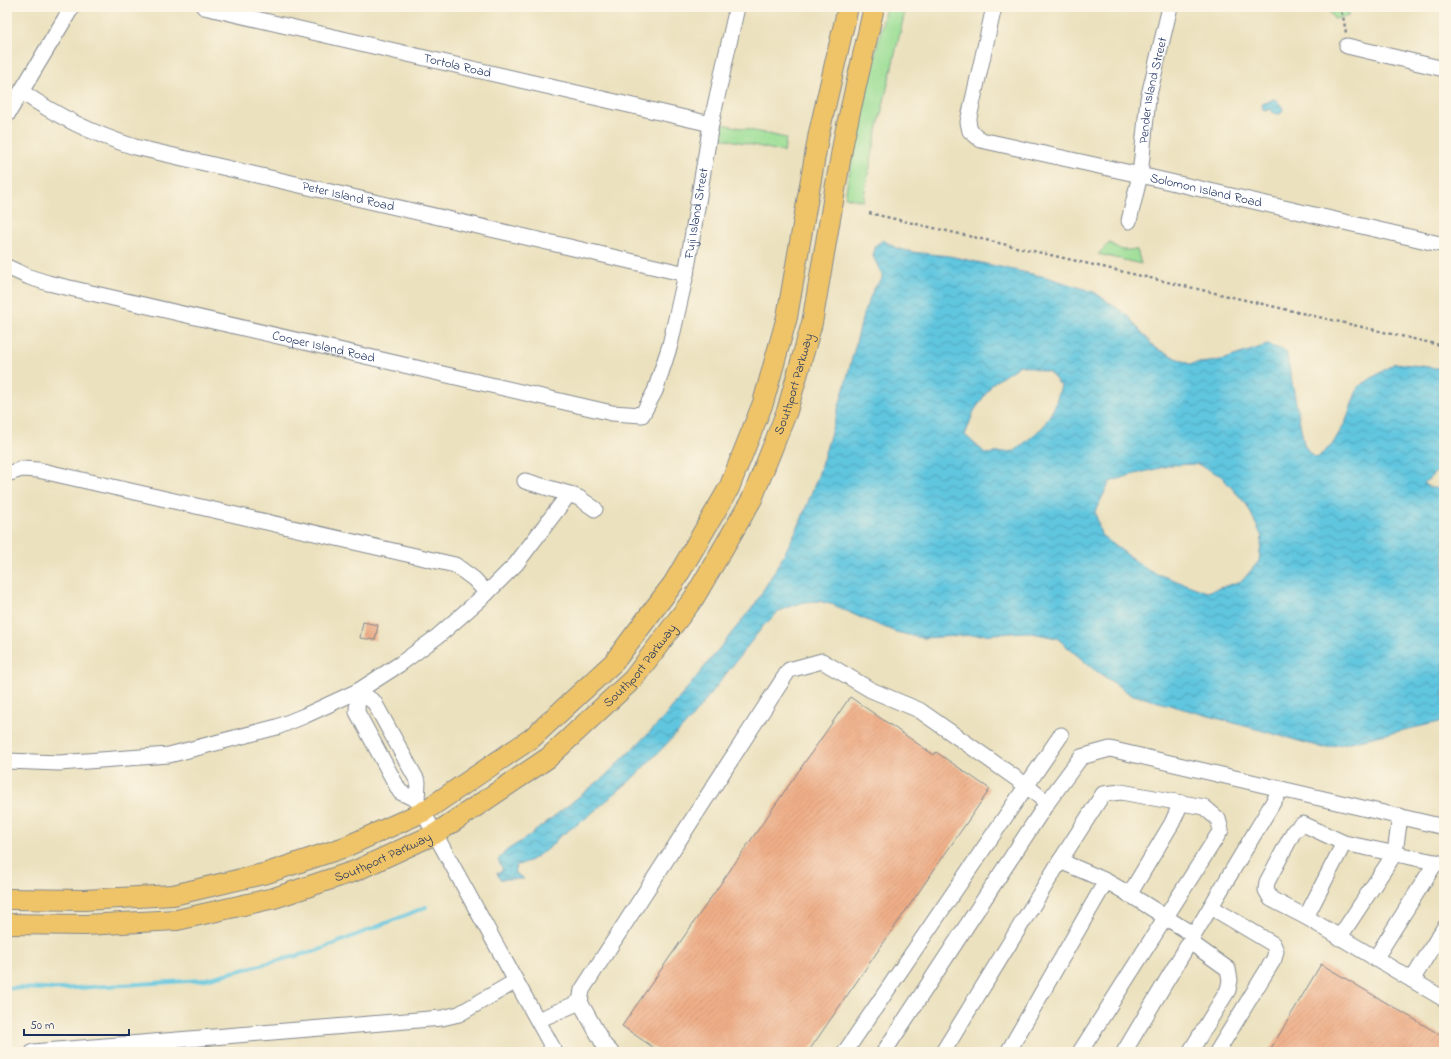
<svg xmlns="http://www.w3.org/2000/svg" width="1451" height="1059" font-family="'Indie Flower',sans-serif">
<style>
.park{fill:#9bde95;stroke:#5b867a}
.water{fill:url(#water-waves);stroke:#3e7a9e;fill-rule:evenodd}
.lines{fill:none;stroke-linecap:round;stroke-linejoin:round}
.stream{stroke:#61c6df;stroke-width:4}
.building{fill:url(#building-hatch)}
.minor-casing{stroke:#83888e;stroke-width:17}
.major-casing{stroke:#83888e;stroke-width:22}
.path{stroke:#83888e;stroke-width:2.5;stroke-dasharray:3 3;stroke-linecap:butt}
.minor{stroke:#fff;stroke-width:15}
.major{stroke:#efc469;stroke-width:20}
.labels{text-anchor:middle;dominant-baseline:central;stroke-width:3;stroke-linejoin:round;paint-order:stroke}
.street-label{font-size:13px;fill:#1b2f5e;stroke:#fcf5e5}
</style>
<defs>
<pattern id="water-waves" width="16" height="10" patternUnits="userSpaceOnUse"><rect width="16" height="10" fill="#61c6df"/><path d="M0 5q4-4 8 0t8 0" fill="none" stroke="#4fa1b8"/></pattern>
<pattern id="building-hatch" width="6" height="6" patternUnits="userSpaceOnUse"><rect width="6" height="6" fill="#efae87"/><path d="M-1 1l2-2M0 6l6-6M5 7l2-2" fill="none" stroke="#cc9677"/></pattern>
</defs>
<rect width="100%" height="100%" fill="#fcf5e5"/>
<filter id="ink" filterUnits="userSpaceOnUse"><feTurbulence type="fractalNoise" baseFrequency=".025" numOctaves="2"/><feDisplacementMap in="SourceGraphic" scale="8" xChannelSelector="R" yChannelSelector="G"/><feConvolveMatrix kernelMatrix="1 2 1 2 8 2 1 2 1" color-interpolation-filters="sRGB"/></filter>
<filter id="wash" filterUnits="userSpaceOnUse"><feTurbulence type="fractalNoise" baseFrequency=".012" numOctaves="4" result="noise"/><feDisplacementMap in="SourceGraphic" scale="16" xChannelSelector="R" yChannelSelector="G"/><feGaussianBlur stdDeviation="0.9" result="paint"/><feColorMatrix in="noise" values="0 0 0 0 0 0 0 0 0 0 0 0 0 0 0 0 0 1.4 0 .05"/><feComposite in="paint" operator="in"/></filter>
<g filter="url(#wash)">
<rect width="100%" height="100%" fill="#ebe1be"/>
<path class="park" d="M886 7H906L877 131 863 201 845 197 852 156Z
M1327 7H1346L1349 13V16L1334 19Z
M723 124 786 138 784 152 721 138Z
M1109 243 1122 250H1137L1141 264 1098 254Z"/>
<path class="water" d="M1273 99 1276 100 1283 108 1282 112 1280 114 1273 113 1271 109 1265 111 1262 108 1263 102 1266 103Z
M883 240 896 248 912 252 949 256 1046 277 1094 292 1127 315 1155 348 1189 364 1219 361 1267 345 1286 351 1304 444 1310 454 1317 458 1332 445 1346 421 1358 387 1395 363 1444 369V465L1424 483 1429 487 1444 489V721L1324 748 1130 694 1092 668 1057 638 1027 632 922 638 896 632 857 616 834 605 819 601 804 602 786 608 777 613 764 625 690 720 632 779 586 818 559 837 550 847 531 860 516 866 514 872 524 879H500L497 873 503 870 498 860 506 851 529 836 604 777 662 720 755 604 780 562 800 523 818 476 844 389 864 312 874 288 882 279V275L873 256 876 245ZM1020 365 1049 372 1061 386 1054 408 1043 427 1015 451 986 454 965 435 974 411 993 383ZM1198 464 1221 476 1247 505 1262 537 1259 561 1242 581 1207 592 1149 571 1101 535 1095 511 1110 482 1131 475 1172 465Z"/>
<g class="lines">
<path class="stream" d="M7 988 60 989 202 980 319 950 426 907"/>
</g>
<g id="blocks">
<path class="building" d="M363 622 378 625 375 640 360 638Z
M850 697 934 755 936 752 990 789 808 1052H660L622 1026Z
M1321 964 1444 1037V1052H1269Z"/>
</g>
</g>
<g filter="url(#ink)">
<use href="#blocks" fill-opacity="0" stroke="#83888e" stroke-width="1"/>
<g class="lines">
<defs>
<g id="minor">
<path id="s1" d="M204 7 711 124"/>
<path id="s2" d="M994 7 968 122 970 131 981 140 1140 175 1444 245"/>
<path d="M1347 46 1444 69"/>
<path id="s3" d="M22 92C58 117 93 134 135 147L686 274"/>
<path d="M7 115 72 7"/>
<path id="s4" d="M1129 221 1140 175 1148 99 1170 7"/>
<path id="s5" d="M7 267 29 277 48 283 612 413 642 415 655 391 670 345 686 274 711 124 737 7"/>
<path d="M7 474 22 469 38 470 455 565 474 579 487 593 516 564 569 494"/>
<path d="M525 481 569 494 579 498 595 509"/>
<path d="M358 691 374 702 418 782 417 800 423 812 555 1052"/>
<path d="M358 691 357 712 400 792 417 800"/>
<path d="M7 761 59 763 169 755 277 727 304 716 358 691 400 664 438 636 487 593"/>
<path d="M1047 803 1081 757 1110 749 1444 827"/>
<path d="M1444 864 1344 843 1303 824 1294 831 1267 882 1266 890 1271 899 1306 917 1444 999"/>
<path d="M1129 895 1172 823 1181 803"/>
<path d="M1211 907 1273 944 1276 951 1274 959 1217 1052"/>
<path d="M1306 917 1344 843"/>
<path d="M1339 938 1395 853 1400 816"/>
<path d="M1375 959 1436 862"/>
<path d="M1412 980 1444 928"/>
<path d="M538 1020 580 1002"/>
<path d="M33 1052 442 1018 459 1014 516 981"/>
<path d="M611 1052 604 1045 580 1002 582 990 789 670 822 661 871 690 919 710 1027 786 1047 803 884 1052"/>
<path d="M845 1052 1061 735"/>
<path d="M943 1052 1060 861"/>
<path d="M1008 1052 1106 881"/>
<path d="M1080 1052 1221 830 1218 819 1204 807 1121 792 1103 794 1060 861C1076 868 1091 874 1106 881 1136 897 1164 917 1194 935"/>
<path d="M1124 1052 1281 789"/>
<path d="M1190 1052 1228 990 1230 980 1228 969 1190 942"/>
</g>
<g id="major">
<path d="M7 899 84 900 173 895 267 873 345 847 423 812 532 738 614 662 673 584 729 488 763 403 787 317 819 133 848 7"/>
<path id="s6" d="M7 924 85 925 177 920 274 898 355 871 435 834 548 758 633 679 694 598 752 499 787 411 812 323 844 138 874 7"/>
</g>
</defs>
<use href="#minor" class="minor-casing"/>
<use href="#major" class="major-casing"/>
<path class="path" d="M1338 7 1343 16 1346 33
M869 213 1444 346"/>
<use href="#minor" class="minor"/>
<use href="#major" class="major"/>
</g>
</g>
<g class="labels">
<g class="street-label">
<text stroke="none"><textPath href="#s1" startOffset="260">Tortola Road</textPath></text>
<text stroke="none"><textPath href="#s4" startOffset="133">Pender Island Street</textPath></text>
<text stroke="none"><textPath href="#s2" startOffset="372">Solomon Island Road</textPath></text>
<text stroke="none"><textPath href="#s3" startOffset="345">Peter Island Road</textPath></text>
<text stroke="none"><textPath href="#s5" startOffset="863">Fuji Island Street</textPath></text>
<text stroke="none"><textPath href="#s5" startOffset="327">Cooper Island Road</textPath></text>
<text stroke="none"><textPath href="#s6" startOffset="1034">Southport Parkway</textPath></text>
<text stroke="none"><textPath href="#s6" startOffset="710">Southport Parkway</textPath></text>
<text stroke="none"><textPath href="#s6" startOffset="386">Southport Parkway</textPath></text>
</g>
</g>
<rect width="1451" height="1059" fill="none" stroke="#fcf5e5" stroke-width="24"/>
<path d="M24 1029v6h105v-6" fill="none" stroke="#1b2f5e" stroke-width="2"/>
<text x="30" y="1029" font-size="12" fill="#1b2f5e" stroke="#fcf5e5" stroke-width="3" paint-order="stroke">50 m</text>
</svg>
